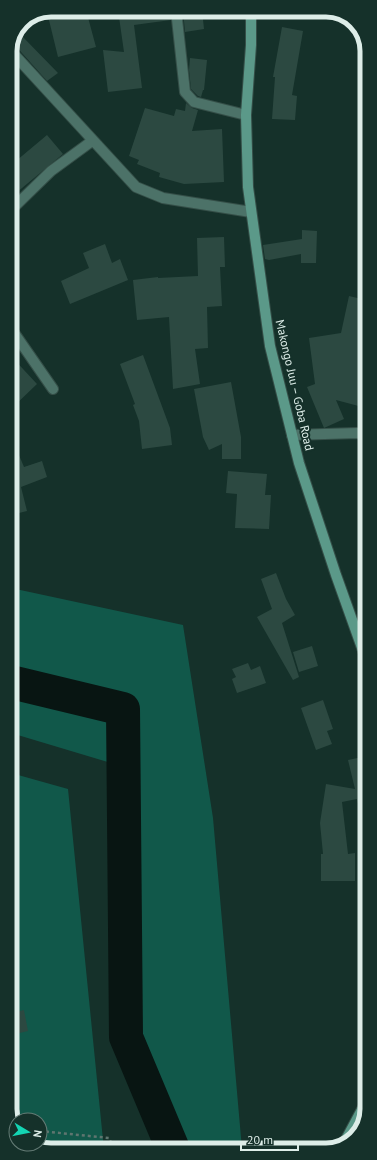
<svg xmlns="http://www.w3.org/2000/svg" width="377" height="1160" font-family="'PT Sans',sans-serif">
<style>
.green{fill:#11584a}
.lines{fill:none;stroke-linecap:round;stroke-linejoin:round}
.river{stroke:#081512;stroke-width:34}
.building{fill:#2c4941}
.street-casing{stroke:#354f48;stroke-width:12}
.secondary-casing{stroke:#354f48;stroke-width:12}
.path{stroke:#5e756f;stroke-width:2.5;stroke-dasharray:3 3;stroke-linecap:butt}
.street{stroke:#4c7268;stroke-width:10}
.secondary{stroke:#5b9989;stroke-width:10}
.labels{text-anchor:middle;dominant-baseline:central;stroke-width:4;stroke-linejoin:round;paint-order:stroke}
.street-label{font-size:12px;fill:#ddede8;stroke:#15312a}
.rim{fill:none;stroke:#ddede8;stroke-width:5}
</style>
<rect width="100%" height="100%" fill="#15312a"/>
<path class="green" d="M11 588 183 625 213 818 242 1149H169L114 996 111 763 11 733Z
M11 773 68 789 104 1150H48L34 1144H40V1120H16V1127L11 1119Z"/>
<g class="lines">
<path class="river" d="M11 682 123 709 126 1037 173 1149"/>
</g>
<path class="building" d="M51 10H86L96 47 58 57 47 12Z
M118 10H170L171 20 134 25 142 88 108 92 103 50 124 52Z
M183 10H202L204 29 185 32Z
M282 27 303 31 292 95 297 96 295 120 272 119 275 77H273Z
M21 35 58 73 47 81 13 43Z
M190 58 207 60 204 90H203L201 97 198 96 191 89 189 70Z
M186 103 192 108 198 110 192 131 222 129 224 182 184 184 159 177 160 173 137 164 139 160 129 156 145 108 174 116 176 109 185 111Z
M47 135 63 154 10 198V166Z
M302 230 317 231 316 263H301V254L269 260 265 259 263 245 302 239Z
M224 237 225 267H220L222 306 207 307 208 348 195 349 200 384 173 389 169 317 137 320 133 280 158 277V278L198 276 197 238Z
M105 244 112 263 120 259 128 280 70 304 61 281 89 268 83 253Z
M349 296 366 300V408L336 400 344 419 324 428 307 387 315 384 309 338 341 333Z
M10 355 37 384 11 409Z
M143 355 170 428 172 445 142 449 139 421 133 405 135 404 120 364Z
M231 382 241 437V459H222V444L209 450 203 437 194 389Z
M11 436 24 467 42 461 47 477 21 487 27 511 11 515Z
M228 471 267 474 265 495H271L269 529 235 528 237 494 226 493Z
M276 573 286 599 295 615 282 623 299 677 293 680 257 617 272 609 261 579Z
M312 646 318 666 299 672 293 652Z
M248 663 251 670 260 666 266 683 237 693 232 679 236 677 232 669Z
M323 700 333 729 327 731 332 744 316 750 301 708Z
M367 756V812L360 813 357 799 342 802 348 854 355 853V881H321V854H323L320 823 326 784 355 789 348 760Z
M24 1010 28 1031 11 1035V1013Z"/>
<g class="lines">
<defs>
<path id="street" d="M176 10 185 92 194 102 246 115
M10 50 136 187 163 198 251 212
M10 211 51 171 92 141
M10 327 53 389
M292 435 357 433 366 435"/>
<path id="secondary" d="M251 10V45L246 115 248 187 270 346 299 463 336 575 366 659
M344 1143 367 1100"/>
</defs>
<use href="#street" class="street-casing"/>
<use href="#secondary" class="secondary-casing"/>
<path class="path" d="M40 1131 109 1138 114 1150"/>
<use href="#street" class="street"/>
<use href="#secondary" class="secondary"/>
</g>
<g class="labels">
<g class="street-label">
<text transform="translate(295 385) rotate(77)">Makongo Juu – Goba Road</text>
</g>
</g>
<path d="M0 0H377V1160H0ZM51 17H326A34 34 0 0 1 360 51V1109A34 34 0 0 1 326 1143H51A34 34 0 0 1 17 1109V51A34 34 0 0 1 51 17Z" fill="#15312a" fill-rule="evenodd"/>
<path class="rim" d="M51 17H326A34 34 0 0 1 360 51V1109A34 34 0 0 1 326 1143H51A34 34 0 0 1 17 1109V51A34 34 0 0 1 51 17Z"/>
<g transform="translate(28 1132) rotate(100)"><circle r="19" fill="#15312a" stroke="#657c76"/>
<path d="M0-3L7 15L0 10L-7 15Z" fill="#14d5b3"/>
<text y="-6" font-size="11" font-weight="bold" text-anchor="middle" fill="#ddede8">N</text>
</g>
<path d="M241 1144v6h57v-6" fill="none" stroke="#ddede8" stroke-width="2"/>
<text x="247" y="1144" font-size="12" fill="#ddede8" stroke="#15312a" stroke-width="3" paint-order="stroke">20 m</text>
</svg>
